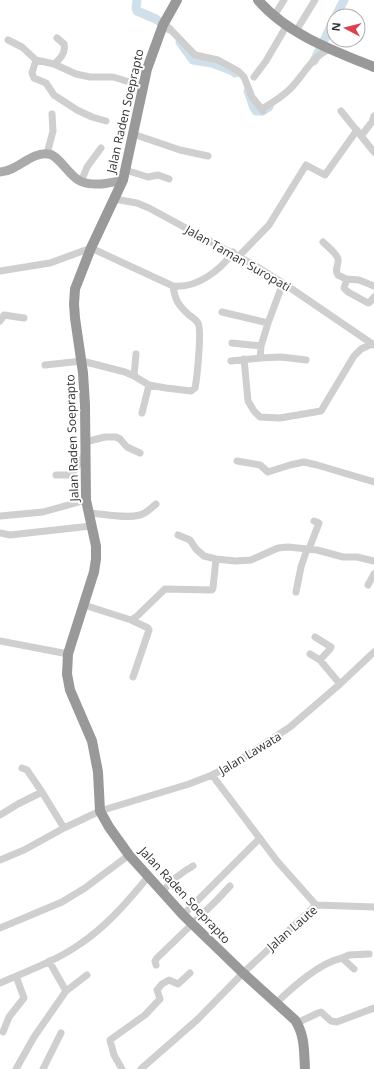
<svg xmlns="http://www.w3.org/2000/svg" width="374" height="1069" font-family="'Open Sans',sans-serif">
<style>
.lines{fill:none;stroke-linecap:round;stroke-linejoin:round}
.river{stroke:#cfe0eb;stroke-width:9}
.minor{stroke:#cfcfcf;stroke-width:7}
.major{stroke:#aaa;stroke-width:9}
.highway{stroke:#999;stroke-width:10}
.labels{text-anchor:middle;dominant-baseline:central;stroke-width:4;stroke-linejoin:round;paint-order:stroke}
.street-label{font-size:12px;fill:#323232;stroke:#fff}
</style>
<rect width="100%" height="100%" fill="#fff"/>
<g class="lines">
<path class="river" d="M137 0 136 8 137 11 156 19 169 29
M336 16 344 0
M180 42 193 60 212 63 233 71 235 73
M314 61 334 20
M248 91 254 108 256 111H262L269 107"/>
<path class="minor" d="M274 16 284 0
M163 25 170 29 195 55 218 60 238 71 244 77 252 97 263 111
M296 31 315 0
M8 40 22 47 36 60 54 64 76 74 90 77H113L143 86
M36 60 32 73 34 78 46 83 54 95 77 110 92 117 106 121
M54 64C60 59 66 53 64 44L57 38
M254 77 266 61 287 25
M262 109C272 103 282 97 290 89 303 76 312 56 330 49
M341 111 374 152
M133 134 180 150 208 156
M361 136 372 122 374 116
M47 154 53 131 52 114
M125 170 148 177 158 175 169 179
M81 182 87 167 101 148
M114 199 137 203 149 208 254 265 283 283 374 345
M323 242C327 246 337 254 338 259 339 265 334 269 338 275L346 279 359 280 374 286
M239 256 269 225 306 165 325 175 357 130
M0 271 50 263 91 248 173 286C196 289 221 270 233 252
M347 279 344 288 348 292 368 303 370 302 374 297
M222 312 268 323
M0 321 4 315 24 318
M232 343 261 346 268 323 283 283
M260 358 281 357 306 360
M244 359 248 401 254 411 260 417 280 418 321 411 354 356 361 349 372 344
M231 361 260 358 261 346
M45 365 82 361 125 372 134 376 136 354
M134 376 149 385 166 388 191 391 195 388C197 378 202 331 198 323 196 320 192 317 189 315 178 305 175 300 173 286
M142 413 149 385
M85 442 105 437H116L120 439 127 447 140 453
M237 461 260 465 268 472 290 465 304 462 317 465 374 482
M56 475H71L84 456
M89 513C105 514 125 519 140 515 147 513 151 508 156 504
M0 516 43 512 86 500
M0 533 10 535 91 526
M178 535 190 540 196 549 204 556 216 559
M309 549 319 523 314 521
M368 585 374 574
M296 592 301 567 307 549
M84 605 131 620 136 617 165 589 212 590 213 588 216 559 235 561 251 560 278 548 288 547 317 550 343 557H357L374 561
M131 620 148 628 149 630 133 677
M315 637 331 647 330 649 320 660
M0 641 68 654
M310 654 320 660 340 684
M22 768 27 770 42 792
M212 775 277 861 316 905
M0 815 18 804 42 792 64 828
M0 860 24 850 64 828 100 811 189 784 212 775 232 765 290 727 340 684 374 652
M162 892C171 881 180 873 193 866
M183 915 260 838
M0 928 62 902 85 888 129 855
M342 958 349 955 369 954
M49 961 66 991
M156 965 155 961 157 958 217 900 230 886
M0 983C27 971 56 961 80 944 107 926 128 901 148 877
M276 1003C293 987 319 963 342 958L354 969
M297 1023 318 1013 321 1012 331 1021 337 1022 374 1008
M3 1032 9 1017 24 998 16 976
M16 1069 34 1037 66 991 87 975
M43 1069 61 1033
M122 1069 114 1055 110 1040 145 1015 160 999 157 990 162 984 169 980 178 984 190 973
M141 1069 198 1019 243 973 316 905 374 907"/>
<path class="major" d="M0 172C18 171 30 152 48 154 58 154 69 176 80 181 93 187 110 183 123 180"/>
<path class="highway" d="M177 0 163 25 147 69 123 180 91 248 75 289 74 304 75 318 83 373 85 405 86 500 96 546V559L94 572 73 638 68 654 67 674 70 690 92 741 98 772 100 811 109 827 129 855 183 915 243 973 295 1020C305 1035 304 1052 305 1069
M258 0C287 34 334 51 374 67"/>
</g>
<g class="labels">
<g class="street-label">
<text transform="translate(125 111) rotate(-77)">Jalan Raden Soeprapto</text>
<text transform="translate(238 258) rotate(30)">Jalan Taman Suropati</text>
<text transform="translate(72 438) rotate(-92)">Jalan Raden Soeprapto</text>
<text transform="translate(250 753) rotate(-31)">Jalan Lawata</text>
<text transform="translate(185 895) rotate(47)">Jalan Raden Soeprapto</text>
<text transform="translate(292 928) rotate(-41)">Jalan Laute</text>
</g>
</g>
<g transform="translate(346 28) rotate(277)"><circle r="19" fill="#ffffff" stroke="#adadad"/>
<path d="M0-3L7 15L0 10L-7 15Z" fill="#da424d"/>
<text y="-6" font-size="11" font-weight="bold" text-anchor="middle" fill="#323232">N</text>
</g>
</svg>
